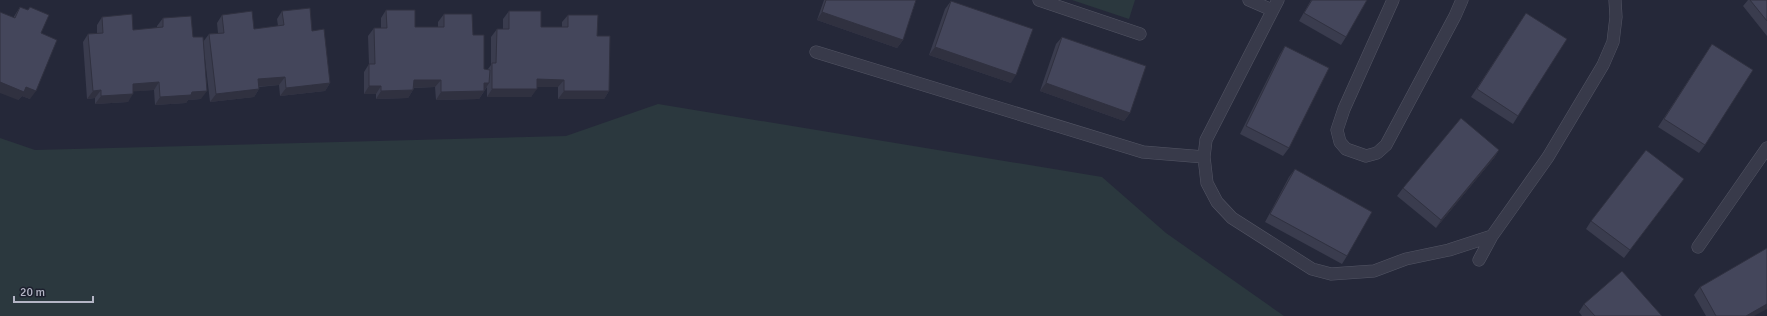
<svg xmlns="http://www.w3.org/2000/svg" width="1767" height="316" font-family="Signika,sans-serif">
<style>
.green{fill:#2b383e}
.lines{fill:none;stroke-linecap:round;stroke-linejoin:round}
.service-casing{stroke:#535564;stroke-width:13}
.service{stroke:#383a4a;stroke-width:12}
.wall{fill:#3a3c4e}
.shaded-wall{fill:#303140}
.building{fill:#44465b;stroke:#303140}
</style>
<rect width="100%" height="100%" fill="#252839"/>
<path class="green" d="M1072 0H1135L1129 19Z
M658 104 1102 177 1166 233 1284 316H0V138L35 150 566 136Z"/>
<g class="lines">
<defs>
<path id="service" d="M1039 0 1140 34
M1249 0 1272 10
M1278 0 1206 140 1204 157 1207 183 1217 202 1232 218 1312 269 1331 274 1374 271 1406 259 1449 250 1492 236
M1393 0 1344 109 1337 130 1340 142 1346 149 1366 156 1377 153 1386 145 1455 16 1462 0
M816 52 1143 152 1204 157
M1698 247 1767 148
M1479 260 1492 236 1548 157 1603 65 1613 42 1616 17 1615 0"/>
</defs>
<use href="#service" class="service-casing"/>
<use href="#service" class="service"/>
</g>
<path class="wall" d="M824 0H916L903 40 897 48 817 20Z
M1311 0H1367L1346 37 1341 45 1299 21Z
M1748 0H1767V36L1743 6Z
M951 1 1011 83 929 55 945 9Z
M20 7 28 10 30 7 41 33 30 99 22 96 18 100 13 18Z
M386 10 415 27H438V22L444 14 473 35 484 69H488L491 65V37L497 29H503V19L509 11 541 27H562V22L568 15 597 36 609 91 604 99H558V87H537L531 97H487V87L479 99 436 100 435 87 414 88 413 90 408 98 376 99V94H364V72L369 64 368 36 374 28H381V18Z
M282 11 312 31 330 83 325 91 280 96 279 85 259 87V89L254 97 210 102 203 42 209 34 218 33 217 23 222 15 254 29 278 26 277 19Z
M1526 13 1518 116 1513 124 1471 97Z
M102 17 133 30 157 28V26L163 18 193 37 201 99 188 100 186 103 155 105 154 90 133 91 128 102 95 104V98L87 99 83 42 88 34 97 33V25Z
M1062 37 1130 113 1124 121 1040 91 1056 44Z
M1712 44 1705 145 1699 153 1658 127Z
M1285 46 1289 148 1283 156 1240 134 1280 54Z
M1499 150 1494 158 1436 228 1397 196 1403 188Z
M1295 169 1347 256 1342 264 1265 222 1289 177Z
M1678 187 1624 258 1586 229 1591 221Z
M1700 287 1754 316H1706L1694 295Z
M1584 304 1662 316H1582L1579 312Z"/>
<path class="shaded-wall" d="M822 12 903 40 897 48 817 20Z
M935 47 1016 75 1011 83 929 55Z
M285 77 279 85 252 87 258 79Z
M537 79 564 80 558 87H531Z
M414 80H441L435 87 408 88Z
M0 82 26 87 36 91 30 99 22 96 18 100 0 93Z
M159 82 154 90 127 92 133 84Z
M330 83 325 91 280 96 286 88Z
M484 83H489L484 91Z
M1046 83 1130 113 1124 121 1040 91Z
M369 86H381L376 94H364Z
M259 89 254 97 210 102 216 94Z
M492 89H537L531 97H487Z
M101 90 95 98 87 99 93 91Z
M413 90 408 98 376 99 381 91Z
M207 91 201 99 188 100 186 103 155 105 160 97 192 92Z
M484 91 479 99 436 100 441 92Z
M564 91H609L604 99H558Z
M133 94 128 102 95 104 101 96Z
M1499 150 1494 158 1436 228 1441 220Z
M1767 304V309L1754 316H1746Z"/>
<path class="building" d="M826 0H916L903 40 822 12Z
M1312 0H1367L1346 37 1304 13Z
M1750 0H1767V21Z
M951 1 1033 29 1016 75 935 47Z
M20 7 28 10 30 7 49 15 41 33 57 40 36 91 26 87 24 92 0 82V12L15 18Z
M310 8 312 31 324 29 330 83 286 88 285 77 258 79 259 89 216 94 209 34 224 33 222 15 252 11 254 29 284 25 282 11Z
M386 10H415V27H444V14H472L473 35H484V69L490 70 489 83H484V91L441 92V80H414L413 90 381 91V86H369V64H375L374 28H387Z
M509 11H541V27H568V15H598L597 36H610L609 91H564V80L537 79V89H492V63H496L497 29H509Z
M1526 13 1567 39 1518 116 1477 89Z
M132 14 133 30 163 27V18L191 16 193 37H203L207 91 192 92 191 95 160 97 159 82 133 84V94L101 96V90L93 91 88 34 103 33 102 17Z
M1062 37 1146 66 1130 113 1046 83Z
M1712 44 1753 70 1705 145 1664 119Z
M1285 46 1329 68 1289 148 1246 126Z
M1461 118 1499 150 1441 220 1403 188Z
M1646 150 1684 179 1630 250 1591 221Z
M1295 169 1372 212 1347 256 1270 214Z
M1767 248V304L1746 316H1716L1700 287Z
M1622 271 1662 316H1595L1584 304Z"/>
<path d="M14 296v6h79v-6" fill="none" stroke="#b4b5c5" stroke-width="2"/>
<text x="20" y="296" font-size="12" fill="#b4b5c5" stroke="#1d202e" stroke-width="3" paint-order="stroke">20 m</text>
</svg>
